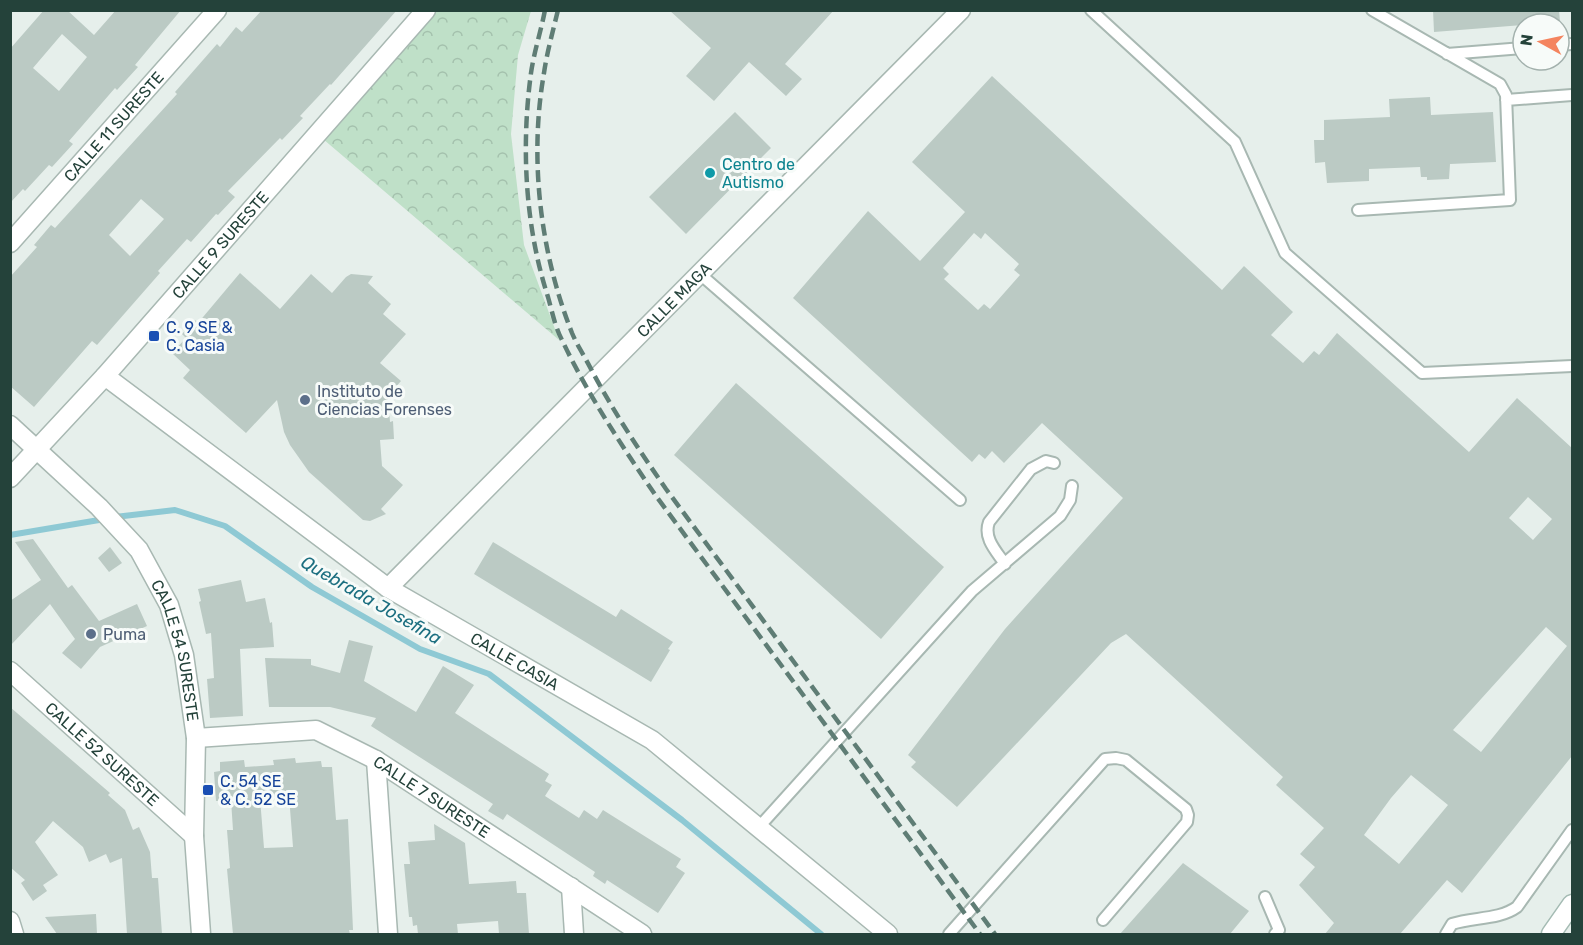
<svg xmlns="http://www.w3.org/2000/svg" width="1583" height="945" font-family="Rubik,sans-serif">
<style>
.forest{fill:url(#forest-crowns)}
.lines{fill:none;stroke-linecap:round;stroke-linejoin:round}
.stream{stroke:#8ec9d4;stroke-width:6}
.building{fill:#bbcac4;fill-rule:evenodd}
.lane-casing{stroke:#a8b8b2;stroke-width:14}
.street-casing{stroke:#a8b8b2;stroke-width:21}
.secondary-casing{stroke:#a4bbb3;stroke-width:21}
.lane{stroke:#fff;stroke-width:10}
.street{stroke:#fff;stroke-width:18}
.secondary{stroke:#fff;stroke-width:18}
.rail{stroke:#5f7d75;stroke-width:4.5;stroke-dasharray:12 6;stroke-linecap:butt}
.culture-dot{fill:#0f9aa8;stroke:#f7fbf9;stroke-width:2}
.transit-dot{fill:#1a4fb4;stroke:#f7fbf9;stroke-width:2}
.service-dot{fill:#5c6f8a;stroke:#f7fbf9;stroke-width:2}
.labels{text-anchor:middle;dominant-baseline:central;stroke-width:6;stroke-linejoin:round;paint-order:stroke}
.street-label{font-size:16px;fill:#24423a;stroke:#f7fbf9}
.culture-label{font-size:16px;fill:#0d838f;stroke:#f7fbf9;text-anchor:start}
.transit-label{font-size:16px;fill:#164399;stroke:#f7fbf9;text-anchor:start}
.service-label{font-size:16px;fill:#4e5e75;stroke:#f7fbf9;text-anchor:start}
.water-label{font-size:18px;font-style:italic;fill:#1c6f80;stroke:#f7fbf9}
</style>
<defs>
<pattern id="forest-crowns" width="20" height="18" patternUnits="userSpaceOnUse" patternTransform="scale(1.5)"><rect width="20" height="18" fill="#bfe0c8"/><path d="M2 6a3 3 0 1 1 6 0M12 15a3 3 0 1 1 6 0" fill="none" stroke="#a4c1ad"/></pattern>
</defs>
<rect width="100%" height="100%" fill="#e6efeb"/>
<path class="forest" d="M436 11H531L518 55 511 134 524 245 559 340 323 139Z"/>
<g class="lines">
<path class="stream" d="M115 517 175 510 225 526 312 587 420 649 489 674 682 820 821 934
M10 535 105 519"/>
</g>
<path class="building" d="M44 10H67L94 35 116 10H181L135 65 138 67 117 90 115 88 69 141 73 144 52 167 49 165 25 191 23 189 10 203V49ZM62 34 87 57 59 91 33 68Z
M262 10H397L331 85 330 84 300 116 303 118 282 140 280 138 228 191 235 197 218 215 216 214 191 242 187 239 158 271 160 273 97 345 92 341 34 407 10 386V277L37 247 34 245 51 225 55 228 146 128 177 94 175 92 217 44 220 47 236 27 242 32ZM141 199 164 219 130 256 109 235Z
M669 10H834L785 64 802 79 786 96 749 62 714 101 686 76 711 48Z
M1433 10H1559L1560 22 1434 32Z
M992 76 1222 290 1244 266 1293 312 1271 335 1303 363 1314 351 1319 355 1337 333 1469 452 1517 398 1572 448V756L1462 893 1447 880 1400 934H1325L1334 923 1299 885 1315 867 1300 854 1324 828 1276 785 1283 777 1126 634 1111 643 957 807 911 767 916 762 908 755 1005 629 1123 498 1042 423 1004 463 992 451 985 459 979 454 972 462 793 298 868 211 920 261 965 212 912 162ZM974 233 981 239 985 233 1019 264 1014 270 1020 275 990 309 984 304 978 310 944 279 949 274 943 268ZM1528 497 1552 519 1533 540 1509 518ZM1546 627 1567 646 1481 752 1453 730ZM1411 775 1448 805 1399 864 1364 835 1391 798Z
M1430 97 1431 115 1493 112 1496 162 1450 164 1449 179 1427 180V177H1421L1420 167 1369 169V181L1327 183 1325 162 1315 163 1314 140H1324V120L1390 117 1389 99Z
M735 112 771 148 686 234 649 197Z
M240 273 280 309 311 274 332 293 346 277 351 274 373 276 368 283 391 304 383 314 406 334 380 363 401 381 388 396 390 422 393 421 394 439 380 440 382 466 403 485 381 509 386 514 370 521 363 520 309 472 290 445 284 432 277 400 246 433 183 378 190 370 172 353 186 338 182 334 195 320 198 323Z
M736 383 944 567 881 639 674 455Z
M33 539 68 588 72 585 99 621 137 604 147 626 100 647 81 669 62 653 75 639 50 604 10 646V601L41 580 15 542Z
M493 542 616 617 621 609 673 642 668 649 670 650 651 682 474 574Z
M110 547 122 563 109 572 98 558Z
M241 580 246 602 265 598 270 623 272 622 274 647 240 649 243 716 210 718 207 679 214 678 211 633 206 634 199 602 201 601 198 589Z
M349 640 373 646 364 681 416 712 443 666 474 685 455 713 549 774 545 781 552 785 545 796 579 818 584 810 597 819 603 810 681 859 676 867 685 873 658 913 607 880 605 884 593 876 595 872 507 814 503 820 488 811 493 804 371 726 376 718 330 707H269L265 658 311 659V665L340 673Z
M10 707 110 793 108 795 125 810 133 830 139 827 150 852 152 878H158L162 934H127L122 858 110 863 106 854 89 862 83 847 53 821 35 842 58 875 43 885 47 891 33 901 21 883 25 880 10 867Z
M295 758 296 763 321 761 322 767H332L336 820 348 819 353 930H349L350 934H233L227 869 230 868 227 830H233L231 800 216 801 214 772 220 771V762L244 760 245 767 274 765 273 760ZM289 796 293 847 264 848 260 798Z
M434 824 465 843 469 884 516 881 517 893H526L529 934H499L498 921 457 924 458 934H418L417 925 413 926 412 917H409L404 864H410L408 842 435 840Z
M1183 863 1249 911 1230 934H1120Z
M96 914 97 934H57L45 917Z"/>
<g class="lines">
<defs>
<path id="lane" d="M1091 10 1235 142 1285 253 1422 373 1572 366
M1559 45 1572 44
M1447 54 1523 48
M1506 100 1572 95
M1358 210 1510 200 1506 95 1500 84 1372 10
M700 274 960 500
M1005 564C996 551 983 538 989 522L1031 469 1046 461 1054 463
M759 827 972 591 1060 516 1070 500 1072 486
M1265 897 1279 930 1275 934
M949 934 1105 759 1116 758 1126 760 1186 809 1188 815 1187 822 1103 920
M1446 934 1452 924C1473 917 1499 920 1517 907L1572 830"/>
<g id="street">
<path id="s1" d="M10 243 217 10"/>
<path id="s2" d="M105 376 388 588 652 740 888 934"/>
<path id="s3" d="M10 425 99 507 139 550 169 605 184 655 196 738 194 836 201 934"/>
<path id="s4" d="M10 478 105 376 426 10"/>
<path id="s5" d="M388 588 961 10"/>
<path id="s6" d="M10 671 194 836"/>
<path id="s7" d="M196 738 316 730 376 760 642 934"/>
<path d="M376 760 388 934"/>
<path d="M571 887 574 934"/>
<path d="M10 921 14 934"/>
</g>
<path id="secondary" d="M1551 934 1572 904"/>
</defs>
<use href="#lane" class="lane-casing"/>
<use href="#street" class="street-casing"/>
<use href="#secondary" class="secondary-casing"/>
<use href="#lane" class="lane"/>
<use href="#street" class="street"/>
<use href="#secondary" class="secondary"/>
<path class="rail" d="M545 10C541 31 534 52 531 73 521 147 525 226 548 297 552 311 555 327 562 340 588 395 622 446 656 496L980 934
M558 10C553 31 547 52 544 73 529 158 540 252 572 333 577 345 585 357 591 369 613 411 639 450 666 489L995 934"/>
</g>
<circle class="culture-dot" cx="710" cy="173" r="6"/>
<g class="transit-dot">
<rect x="148" y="330" width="12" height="12" rx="3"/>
<rect x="202" y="784" width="12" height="12" rx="3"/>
</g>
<g class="service-dot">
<circle cx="305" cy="400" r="6"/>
<circle cx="91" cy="634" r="6"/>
</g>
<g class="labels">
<g class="street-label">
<text stroke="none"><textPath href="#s1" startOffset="156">CALLE 11 SURESTE</textPath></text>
<text stroke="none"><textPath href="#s4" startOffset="314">CALLE 9 SURESTE</textPath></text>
<text stroke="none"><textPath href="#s5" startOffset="406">CALLE MAGA</textPath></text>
<text stroke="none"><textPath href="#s3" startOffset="288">CALLE 54 SURESTE</textPath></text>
<text stroke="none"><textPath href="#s2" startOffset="500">CALLE CASIA</textPath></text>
<text stroke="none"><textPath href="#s6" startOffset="124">CALLE 52 SURESTE</textPath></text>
<text stroke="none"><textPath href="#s7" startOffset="254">CALLE 7 SURESTE</textPath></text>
</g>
<g class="culture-label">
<text x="722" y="164">Centro de<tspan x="722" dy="18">Autismo</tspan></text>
</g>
<g class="transit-label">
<text x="166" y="327">C. 9 SE &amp;<tspan x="166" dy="18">C. Casia</tspan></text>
<text x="220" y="781">C. 54 SE<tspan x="220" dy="18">&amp; C. 52 SE</tspan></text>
</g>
<g class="service-label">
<text x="317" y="391">Instituto de<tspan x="317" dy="18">Ciencias Forenses</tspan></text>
<text x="103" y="634">Puma</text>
</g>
<g class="water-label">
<text transform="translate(371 600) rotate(30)">Quebrada Josefina</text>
</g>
</g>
<rect width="1583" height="945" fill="none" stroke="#24423a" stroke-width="24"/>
<g transform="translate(1541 42) rotate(278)"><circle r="28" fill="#f7fbf9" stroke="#a3b1ad" stroke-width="1.5"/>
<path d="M0-4.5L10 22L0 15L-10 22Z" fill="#f4845f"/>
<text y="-9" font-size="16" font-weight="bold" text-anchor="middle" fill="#24423a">N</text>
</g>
</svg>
